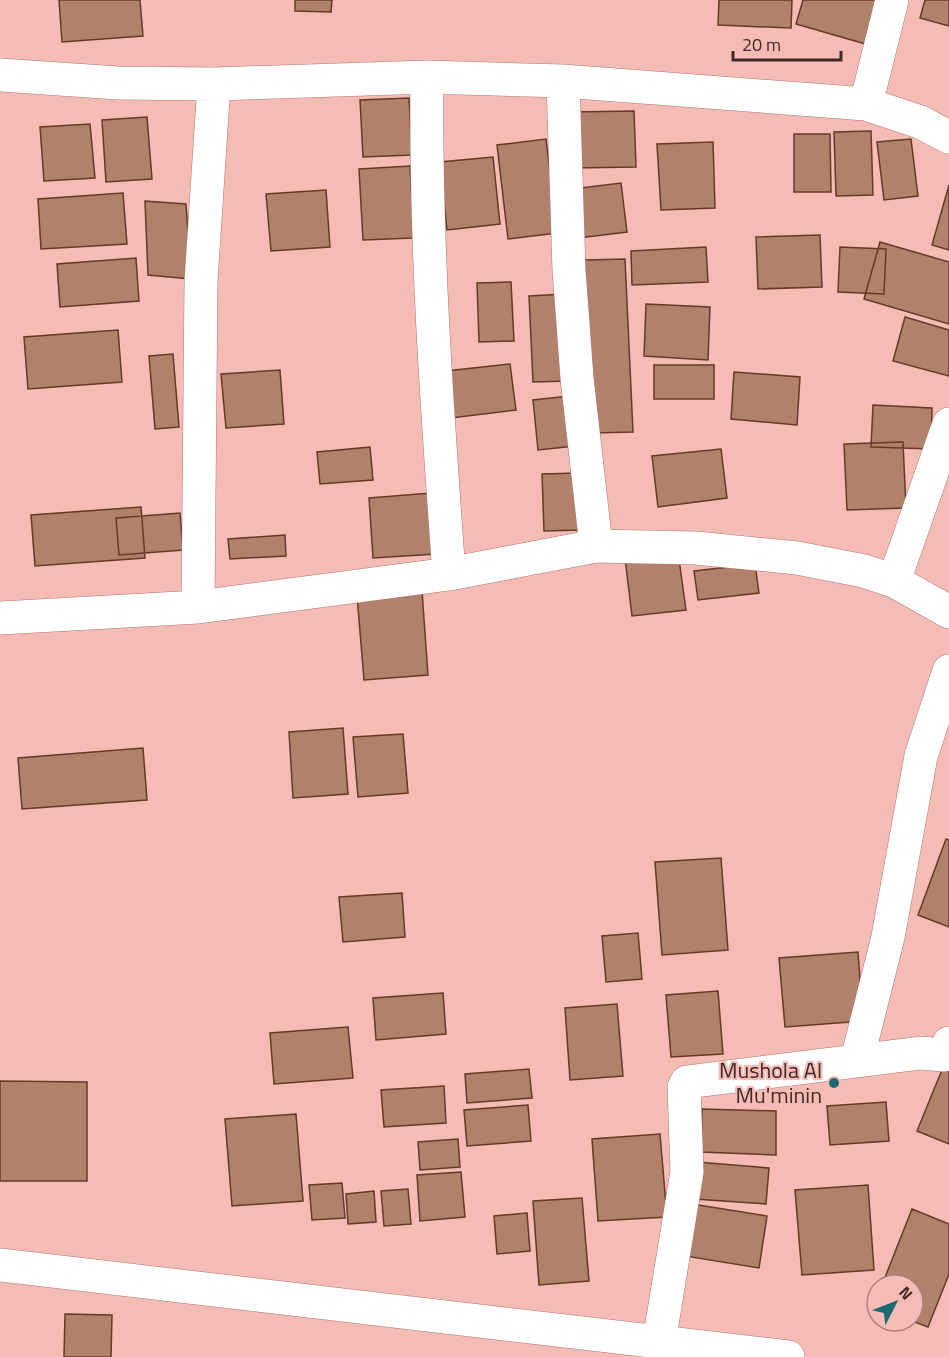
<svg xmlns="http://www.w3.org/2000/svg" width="949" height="1357" font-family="'Titillium Web',sans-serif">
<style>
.building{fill:#b1816b;stroke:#653a27;stroke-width:1.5}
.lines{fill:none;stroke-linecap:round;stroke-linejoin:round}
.minor-casing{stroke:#ad7873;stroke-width:34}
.trunk-casing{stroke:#ad7873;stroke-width:34}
.minor{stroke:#fff;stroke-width:33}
.trunk{stroke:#fff;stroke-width:33}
.poi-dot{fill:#1d6971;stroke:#f5bbb5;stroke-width:2}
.labels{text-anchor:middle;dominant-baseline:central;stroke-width:4.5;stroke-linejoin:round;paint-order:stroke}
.poi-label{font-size:22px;fill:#402a28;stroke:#f5bbb5;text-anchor:end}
</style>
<rect width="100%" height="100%" fill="#f5bbb5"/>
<path class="building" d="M59 0H140L143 36 62 42Z
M295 0H332L331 12 295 11Z
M719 0H792L791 28 718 25Z
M803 0H882L869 45 796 24Z
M925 0H949V26L920 18Z
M409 98 412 155 363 157 360 100Z
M634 111 636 167 572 168 570 112Z
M147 117 152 179 106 182 102 120Z
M90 124 95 178 44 181 40 127Z
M871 131 873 195 836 196 834 132Z
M794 134H830L831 192H794Z
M546 139 557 233 508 239 497 145Z
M911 139 918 196 884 200 877 142Z
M713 142 715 208 661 210 657 144Z
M493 157 500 224 447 230 440 162Z
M410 166 414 238 363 240 359 169Z
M621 183 627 232 579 238 573 189Z
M949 185V250L932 245Z
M326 190 330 247 271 251 266 194Z
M123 193 127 244 41 249 38 199Z
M145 201 186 204 191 279 148 275Z
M820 235 822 287 758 289 756 237Z
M880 242 949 262V324L864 299Z
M706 247 708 282 632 285 631 251Z
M840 247 886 249 884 294 838 292Z
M136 258 139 301 60 307 57 264Z
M625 259 633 432 592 433 585 260Z
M511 282 514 341 479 342 477 283Z
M565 294 569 381 533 382 529 296Z
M646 304 710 307 708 360 644 356Z
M905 317 949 330V376L893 361Z
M118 330 122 382 28 389 24 337Z
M173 354 179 427 155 429 149 356Z
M510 364 516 410 451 418 446 371Z
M654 365H714V399H654Z
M280 370 284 424 226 428 221 374Z
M734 372 800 377 797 425 731 419Z
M569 396 575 446 538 450 533 400Z
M873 405 932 408 931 449 871 447Z
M903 442 906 508 847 510 844 444Z
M370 447 373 480 320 484 317 452Z
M721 449 727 498 658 507 652 456Z
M578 473 581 530 544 531 542 474Z
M431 493 436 554 373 558 369 498Z
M141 507 145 558 35 566 31 515Z
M180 513 183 550 119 555 116 518Z
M285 535 286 556 230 559 228 539Z
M678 552 686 610 632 616 625 558Z
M755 564 759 593 698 600 694 571Z
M422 591 428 675 364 680 357 596Z
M343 728 348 794 293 798 289 732Z
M403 734 408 793 358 797 353 737Z
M143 748 147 800 22 809 18 758Z
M946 839 949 840V927L918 915Z
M721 858 728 950 662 955 655 862Z
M402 893 405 937 343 942 339 897Z
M638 933 642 979 606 982 602 936Z
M858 952 863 1021 785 1027 779 958Z
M718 991 723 1054 671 1057 666 995Z
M443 993 446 1034 376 1040 373 998Z
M617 1004 623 1076 570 1080 565 1008Z
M348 1027 353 1078 274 1084 270 1033Z
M944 1065 949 1067V1144L917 1131Z
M529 1069 532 1098 467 1103 465 1074Z
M0 1081 87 1082V1181H0Z
M444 1086 446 1123 384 1127 381 1090Z
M886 1102 889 1141 830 1145 827 1106Z
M528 1105 531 1141 467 1146 464 1110Z
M702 1109 776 1111V1155L701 1152Z
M296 1114 303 1201 232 1206 225 1119Z
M660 1134 667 1217 598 1221 592 1139Z
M458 1139 460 1167 420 1170 418 1142Z
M697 1162 769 1168 766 1204 694 1199Z
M461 1172 465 1217 420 1221 417 1175Z
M342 1183 345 1218 312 1220 309 1185Z
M868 1185 874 1270 802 1275 795 1190Z
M408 1189 411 1224 384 1226 381 1191Z
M374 1191 376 1222 348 1224 346 1194Z
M582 1198 589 1281 539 1285 533 1201Z
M692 1204 767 1216 759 1268 685 1256Z
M912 1209 949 1224V1274L928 1327 912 1321 913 1285H882Z
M527 1213 530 1251 497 1254 494 1216Z
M65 1314 112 1315 111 1357H64Z"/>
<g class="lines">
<defs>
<path id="minor" d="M0 75 118 83 214 84 427 77 563 81 866 104 920 122 949 137
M427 77C425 243 437 408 449 574
M563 81 569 270 577 378 596 546
M866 104 892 0
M894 581 949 424
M198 607 201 281 214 84
M0 618 198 607 449 574 596 546 696 548 797 558 864 571 894 581 949 612
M857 1060 888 937 921 756 949 671
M659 1342 687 1172 684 1087 687 1082 921 1053 944 1055 949 1043"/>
<path id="trunk" d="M0 1265 788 1357"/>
</defs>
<use href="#minor" class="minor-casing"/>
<use href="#trunk" class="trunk-casing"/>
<use href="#minor" class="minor"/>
<use href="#trunk" class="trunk"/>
</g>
<circle class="poi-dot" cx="834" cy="1083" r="6"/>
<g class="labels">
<g class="poi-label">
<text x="822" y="1070">Mushola Al<tspan x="822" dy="25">Mu'minin</tspan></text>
</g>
</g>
<g transform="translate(895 1303) rotate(48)"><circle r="28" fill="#f5bbb5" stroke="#ad817d" stroke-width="1.5"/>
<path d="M0-4.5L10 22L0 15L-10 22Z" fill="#1d6971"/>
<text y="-9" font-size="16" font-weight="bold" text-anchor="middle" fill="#402a28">N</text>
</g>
<path d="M733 51v9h108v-9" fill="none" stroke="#402a28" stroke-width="3"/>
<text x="742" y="51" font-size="18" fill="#402a28" stroke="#f5bbb5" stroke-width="4.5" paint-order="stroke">20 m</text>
</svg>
